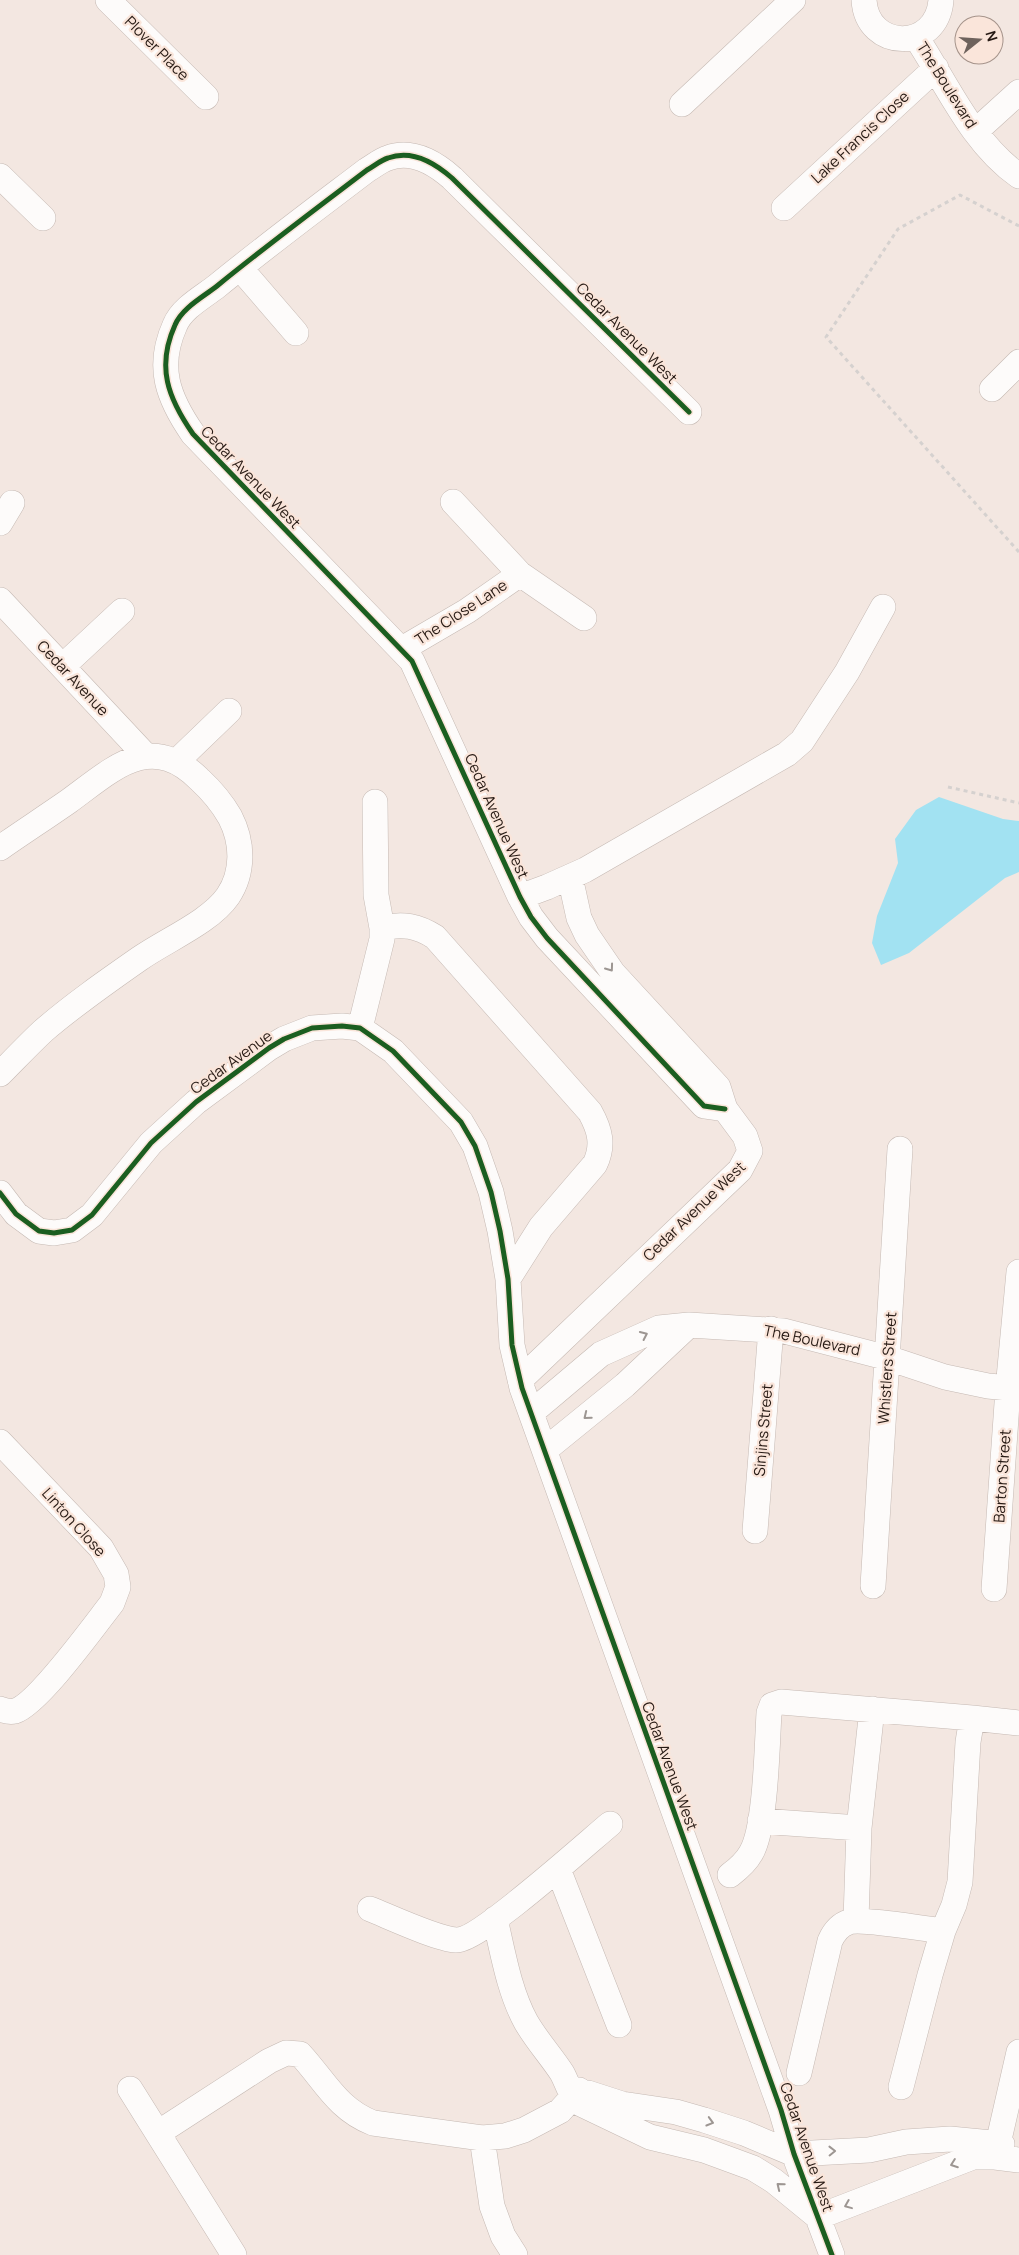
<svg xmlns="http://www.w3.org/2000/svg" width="1019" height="2255" font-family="Manrope,sans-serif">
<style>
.water{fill:#a2e2f2}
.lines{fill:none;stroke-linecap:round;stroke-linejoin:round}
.minor-casing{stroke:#c5b9b3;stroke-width:26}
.path{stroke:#d5d1cf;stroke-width:3;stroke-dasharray:4 4;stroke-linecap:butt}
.minor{stroke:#fdfbfa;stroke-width:25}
.cycleway-casing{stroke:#fae5da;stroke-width:8}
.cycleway{stroke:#1b5e20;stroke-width:5}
.oneway{stroke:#9d9692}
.labels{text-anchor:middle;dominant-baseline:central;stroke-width:4.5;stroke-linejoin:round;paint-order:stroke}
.street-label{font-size:15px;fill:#271a14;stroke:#fae5da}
</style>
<rect width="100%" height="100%" fill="#f3e7e1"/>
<path class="water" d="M939 797 1003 819 1019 821V872L1005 878 909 953 881 965 872 943 877 916 898 863 895 839 916 810Z"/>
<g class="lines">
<defs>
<path id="minor" d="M108 0 206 97
M864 0C867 51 937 52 941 0
M916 37C947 84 971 142 1019 176
M682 104 793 0
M976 131 1019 92
M0 176 43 218
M784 208 936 68
M240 268 296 333
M992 389 1019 362
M689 412 452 178C435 163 412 149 388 158 381 160 374 166 367 170 317 208 266 246 217 286 203 297 182 308 175 325 156 367 168 398 193 434L412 661 520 897 531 917 547 938 704 1106 725 1109
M453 502 520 574 584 618
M0 523 12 503
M0 600 146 756
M402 649 467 611 520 574
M63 666 122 611
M177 761 229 711
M375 802 376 895 382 928
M0 848C23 832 46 817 69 801 113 769 150 731 199 779 211 790 222 803 230 817 243 842 244 872 228 896 210 922 166 940 139 959 106 982 73 1005 43 1031 28 1045 14 1060 0 1074
M520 897 547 887 585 870 787 754 802 741 847 672 883 607
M360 1028 382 939V928C403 923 418 926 435 937L590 1112C600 1130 604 1145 595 1164L541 1227 508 1279
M0 1193 16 1214 39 1231 54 1233 72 1230 92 1215 151 1143 196 1102 269 1048 284 1039 312 1028 342 1026 360 1028 393 1051 461 1122 475 1146 491 1192 500 1231 508 1279 512 1345 522 1388 781 2110 794 2154 832 2255
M520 1380 740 1170 750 1151 745 1136 725 1109 718 1087 613 973 587 935 579 918 570 877
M531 1413 601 1354 659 1328 689 1325 784 1331 888 1358 945 1377 988 1386 1019 1389
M0 1442 101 1548 116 1574 118 1587 112 1603C94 1626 38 1704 15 1711 10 1712 5 1711 0 1709
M545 1450 625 1385 689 1325
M755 1531 771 1329
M873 1586 900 1149
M994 1589 1008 1389 1019 1272
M760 1821 859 1828
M558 1869 619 2025
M730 1875C738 1869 746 1862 751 1853 766 1828 767 1745 769 1713L772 1705 781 1702 972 1718
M370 1909C390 1917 437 1939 456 1940 479 1941 587 1843 610 1824
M495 1919C503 1953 509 1991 526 2022 537 2041 551 2056 562 2073 568 2084 570 2095 579 2103L650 2137 704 2150 753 2168 774 2181 818 2217 973 2157H995L1019 2160
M856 1920 859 1828 872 1709
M799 2073 830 1941C834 1932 839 1925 849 1922 861 1918 926 1929 943 1931
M901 2087 930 1975 943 1931 954 1905 960 1882 968 1742 972 1718 1019 1723
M130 2089 234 2255
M588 2093 622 2104 676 2112 704 2120 744 2133 794 2154 869 2150 906 2142 950 2139 1002 2144
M158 2133 269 2061 286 2053 300 2054C325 2081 337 2109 373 2123L482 2138 505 2136 524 2130 560 2111 579 2090
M482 2138 492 2206 503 2236 515 2255
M995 2157 1019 2052"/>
</defs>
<use href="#minor" class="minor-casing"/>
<path class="path" d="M1019 226 960 195 898 229 826 337 1019 552
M948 787 1019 803"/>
<use href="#minor" class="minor"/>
<defs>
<path id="cycleway" d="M689 412 452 178C435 163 412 149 388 158 381 160 374 166 367 170 317 208 266 246 217 286 203 297 182 308 175 325 156 367 168 398 193 434L412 661 520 897 531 917 547 938 704 1106 725 1109
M0 1193 16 1214 39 1231 54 1233 72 1230 92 1215 151 1143 196 1102 269 1048 284 1039 312 1028 342 1026 360 1028 393 1051 461 1122 475 1146 491 1192 500 1231 508 1279 512 1345 522 1388 781 2110 794 2154 832 2255"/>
</defs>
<use href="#cycleway" class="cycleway-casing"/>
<use href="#cycleway" class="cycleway"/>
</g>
<defs><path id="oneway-chevron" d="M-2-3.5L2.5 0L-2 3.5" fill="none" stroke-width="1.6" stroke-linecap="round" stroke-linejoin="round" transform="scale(1.25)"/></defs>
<g class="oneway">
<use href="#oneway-chevron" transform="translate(610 968) rotate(54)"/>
<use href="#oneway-chevron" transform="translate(644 1335) rotate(-25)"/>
<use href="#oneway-chevron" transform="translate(587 1416) rotate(141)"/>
<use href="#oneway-chevron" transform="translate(710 2122) rotate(16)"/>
<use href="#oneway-chevron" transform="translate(832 2151) rotate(-1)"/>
<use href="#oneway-chevron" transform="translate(954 2164) rotate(160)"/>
<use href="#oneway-chevron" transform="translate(780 2186) rotate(-141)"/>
<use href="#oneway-chevron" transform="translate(848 2205) rotate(158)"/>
</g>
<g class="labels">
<g class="street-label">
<text transform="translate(157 48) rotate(45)">Plover Place</text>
<text transform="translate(947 85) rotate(58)">The Boulevard</text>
<text transform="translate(860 137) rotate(-43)">Lake Francis Close</text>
<text transform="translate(627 333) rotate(45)">Cedar Avenue West</text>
<text transform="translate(251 477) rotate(46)">Cedar Avenue West</text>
<text transform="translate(461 612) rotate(-33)">The Close Lane</text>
<text transform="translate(73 678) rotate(47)">Cedar Avenue</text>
<text transform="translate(497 816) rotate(66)">Cedar Avenue West</text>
<text transform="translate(231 1062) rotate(-36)">Cedar Avenue</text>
<text transform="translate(694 1211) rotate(-44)">Cedar Avenue West</text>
<text transform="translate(812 1340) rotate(12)">The Boulevard</text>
<text transform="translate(887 1368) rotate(-86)">Whistlers Street</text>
<text transform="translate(763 1430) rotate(-85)">Sinjins Street</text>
<text transform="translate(1002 1476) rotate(-86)">Barton Street</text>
<text transform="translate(74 1522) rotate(48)">Linton Close</text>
<text transform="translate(670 1766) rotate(70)">Cedar Avenue West</text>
<text transform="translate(807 2147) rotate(71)">Cedar Avenue West</text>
</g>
</g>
<g transform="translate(979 40) rotate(73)"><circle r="24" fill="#fae5da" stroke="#a6948b"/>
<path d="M0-4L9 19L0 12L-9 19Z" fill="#6e625c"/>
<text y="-8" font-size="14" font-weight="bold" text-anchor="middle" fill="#271a14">N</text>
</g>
</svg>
